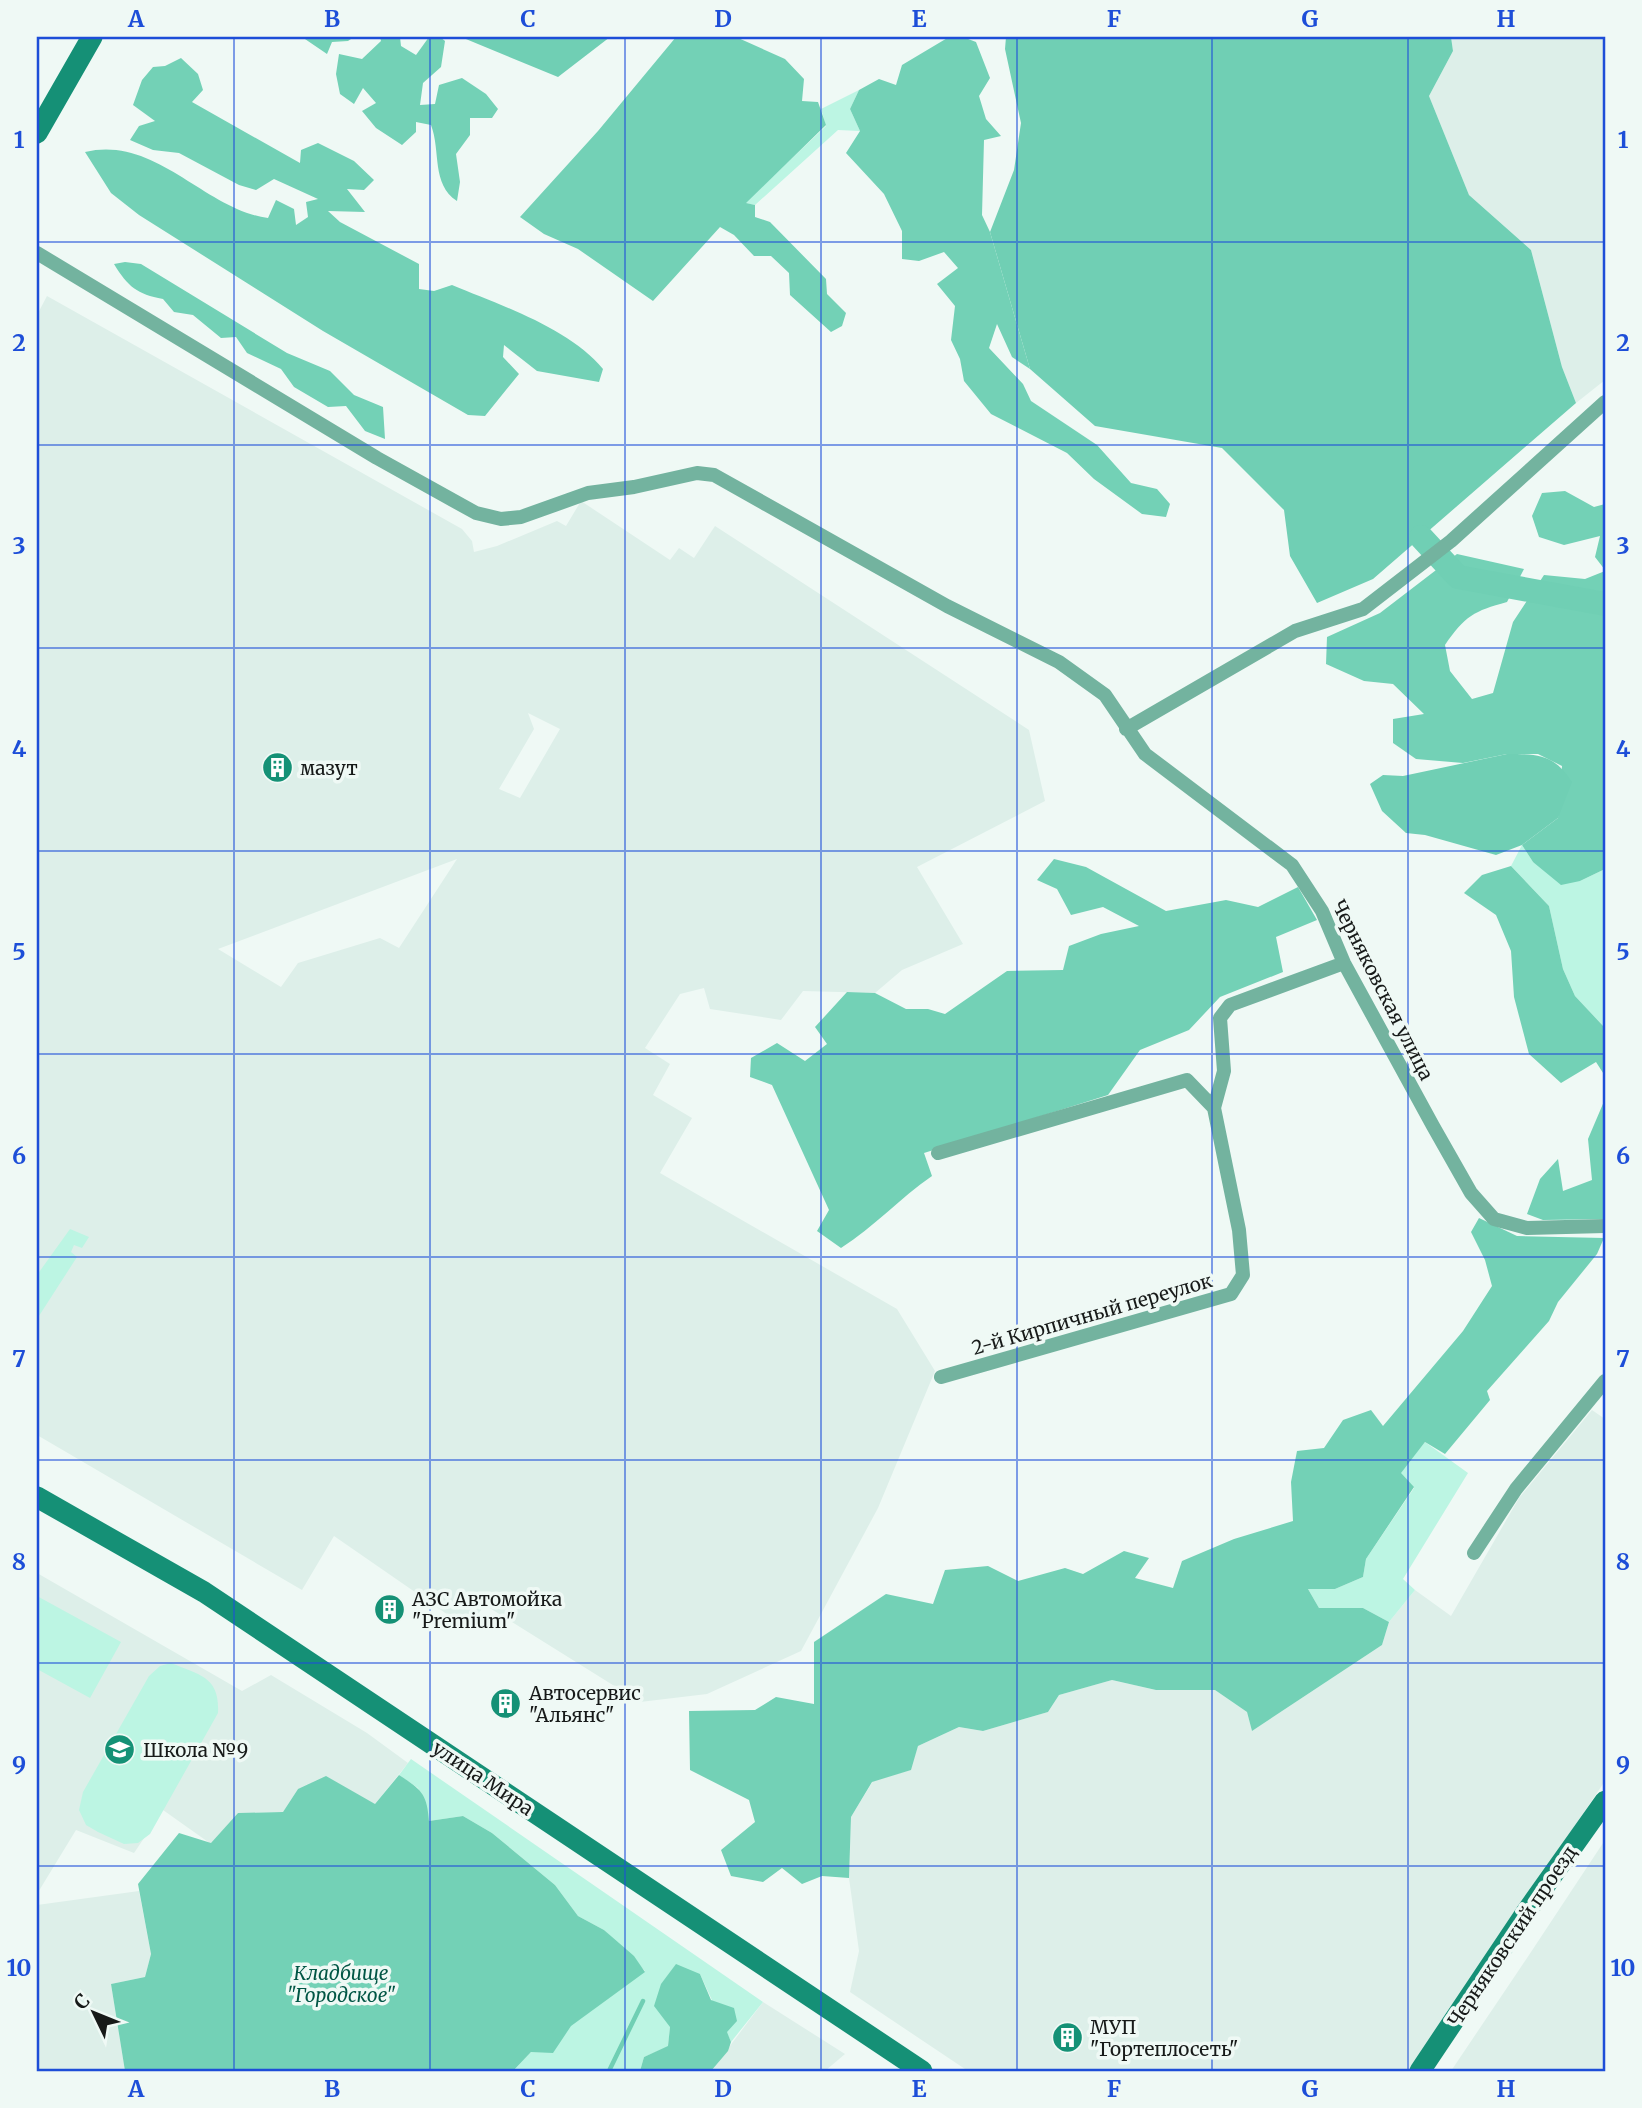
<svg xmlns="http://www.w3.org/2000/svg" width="1642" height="2108" font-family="Merriweather,serif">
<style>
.built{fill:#ddefe9;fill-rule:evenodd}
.green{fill:#bcf5e3}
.forest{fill:#73d1b6}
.water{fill:#70cfb4}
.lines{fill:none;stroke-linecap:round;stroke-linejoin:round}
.stream{stroke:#70cfb4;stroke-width:4.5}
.river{stroke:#70cfb4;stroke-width:24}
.street{stroke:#73b39f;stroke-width:14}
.secondary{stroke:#159076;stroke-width:21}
.grid{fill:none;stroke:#1d4ed8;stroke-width:2;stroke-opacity:0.55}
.labels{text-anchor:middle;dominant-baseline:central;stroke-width:7;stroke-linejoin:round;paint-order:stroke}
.poi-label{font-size:19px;fill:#171a19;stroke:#eff9f5;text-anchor:start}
.street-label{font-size:19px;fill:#171a19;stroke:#eff9f5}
.park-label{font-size:19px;font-style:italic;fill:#015645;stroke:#eff9f5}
.neatline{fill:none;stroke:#1d4ed8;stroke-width:2.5}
.grid-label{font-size:23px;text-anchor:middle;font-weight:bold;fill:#1d4ed8}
</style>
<rect width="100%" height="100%" fill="#eff9f5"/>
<path class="built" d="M1451 37H1605V380L1576 403 1562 367 1531 250 1469 195 1429 96 1453 51Z
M47 296 462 529 472 541 474 552 497 546 557 521 566 526 581 501 670 560 679 548 694 558 715 526 1029 730 1045 801 917 867 963 944 902 970 875 993 803 991 781 1020 710 1009 704 988 680 994 645 1048 670 1064 653 1095 692 1118 660 1173 897 1309 935 1371 878 1508 801 1651 707 1694 640 1702 485 1605 467 1628 334 1536 302 1590 37 1435V315ZM528 713 560 729 520 798 499 789 534 729ZM457 859 399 948 380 938 298 963 281 987 218 949Z
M1592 1410 1605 1419V1781L1409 2071H968L850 1992 859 1951 849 1878 851 1817 873 1781 910 1770 918 1746 959 1727 983 1731 1048 1712 1059 1695 1112 1680 1156 1690H1215L1247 1712 1252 1731 1382 1645 1389 1622 1415 1590 1451 1616 1519 1498Z
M37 1573 242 1691 271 1675 367 1733 408 1763 375 1804 298 1789 283 1812 238 1813 211 1844 163 1810 134 1853 76 1830 37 1894Z
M1605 1840V2071H1451L1533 1949Z
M139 1891 151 1954 145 1977 111 1984 125 2071H37V1905Z
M763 2002 845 2054 825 2071H711Z"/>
<path class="green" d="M859 90 850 109 860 131 838 130 755 205 745 203 826 126 821 109Z
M1522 845 1533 862 1580 881 1605 869V1028L1575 996 1563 969 1549 906 1511 866Z
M70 1229 89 1237 82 1248 74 1245 71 1252 77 1257 37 1319V1275Z
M1425 1442 1468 1473 1403 1579 1415 1590 1389 1622 1363 1608H1319L1308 1589H1335L1363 1577 1366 1559 1414 1488 1400 1473Z
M37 1596 121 1642 90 1698 37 1669Z
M171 1663C200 1675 220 1677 218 1713L150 1834 138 1843 124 1844 98 1832 86 1825 79 1810 83 1792 149 1676 160 1666Z
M411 1759 763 2002 731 2042 700 1974 670 2027 668 2047 644 2057 640 2071H513L531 2052H553L570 2026 645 1971 604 1930 578 1916 555 1885 492 1833 463 1816 429 1821 418 1788 399 1775Z"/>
<path class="forest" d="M302 37H354L348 41 332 42 327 54Z
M380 37H400L401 46 416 55 429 37H440L445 41 441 67 423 83 420 105 435 104 439 85 462 78 486 94 498 109 492 118H470V135L456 154 460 182 457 201C431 184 441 151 431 125L416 122V132L402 145 376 128 362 111 376 103 363 88 354 104 340 94 336 74 339 54 362 59 381 41Z
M676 37H736L785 59 804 79 802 101 818 102 826 125 746 203 755 205V217L770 222 826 279 827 294 846 313 842 326 831 332 790 295 789 273 771 256H754L734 235 720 227 653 301 578 249 544 234 520 217 598 131Z
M949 37H963L976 42 990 78 979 96 986 119 1001 136 984 140 982 215 990 232 1030 369 1012 357 997 324 989 348 1023 384 1031 401 1097 445 1131 483 1157 489 1170 504 1166 517 1142 514 1094 479 1067 453 991 414 964 381 960 359 951 340 955 306 937 284 958 268 944 252 919 261 902 259V231L884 194 846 153 860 131 850 109 859 90 879 79 896 85 902 65Z
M181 58 198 74 203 90 192 102 300 163 301 150 318 143 354 161 374 180 364 190 347 189 365 212 328 211 340 222 419 264V289L434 291 452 285C500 305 569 328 603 369L599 382 537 371 504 345 503 357 519 374 485 416 468 415 323 331 139 215 111 193 85 152C156 135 205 210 268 218L276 200 294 209 296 225 308 217 306 202 318 199 274 179 256 190 239 185 179 153 153 150 130 140 139 126 155 121 133 105 142 80 153 67 165 66Z
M125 262 141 264 287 353 330 371 354 395 383 407 385 439 365 431 346 406 328 407 294 387 281 369 247 353 236 337 221 338 193 315 174 312 163 299C137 294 128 287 114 264Z
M1565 491 1594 507 1605 504V570L1595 557 1600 536 1564 545 1539 537 1532 516 1542 493Z
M1457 554 1524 569 1507 602C1474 611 1465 616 1445 645L1450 671 1472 699 1493 693 1513 622 1544 575 1585 579 1605 571V869L1580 881 1561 885 1533 862 1522 845 1558 818 1562 766 1538 754H1507L1463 763 1416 759 1393 743V719L1424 714 1393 684 1364 681 1326 664 1327 637 1380 613Z
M1054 859 1086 867 1166 911 1226 900 1258 907 1298 887 1317 920 1276 937 1283 972 1220 997 1189 1030 1140 1050 1108 1095 924 1153 932 1176C900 1198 874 1227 841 1248L817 1231 829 1210 772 1085 750 1077 751 1058 777 1043 805 1061 827 1044 815 1027 847 992 875 993 906 1009H928L945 1014 1007 971 1063 970 1069 946 1101 934 1139 926 1103 907 1071 915 1057 889 1037 880Z
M1511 866 1549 906 1563 969 1575 996 1605 1028V1076L1596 1062 1561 1083 1529 1054 1514 997 1511 951 1496 915 1464 893 1482 875Z
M1605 1099V1219L1543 1220 1527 1214 1540 1179 1558 1159 1563 1191 1592 1180 1588 1139Z
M1479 1218 1517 1236 1604 1238 1597 1254 1558 1302 1549 1321 1487 1391 1490 1400 1445 1454 1425 1442 1401 1473 1414 1487 1366 1559 1363 1577 1335 1589H1308L1319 1608H1363L1389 1622 1382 1645 1252 1731 1247 1712 1215 1690H1156L1112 1680 1059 1695 1048 1712 983 1731 959 1727 918 1746 911 1770 872 1782 851 1817 849 1878 822 1876 802 1884 782 1868 763 1882 731 1876 721 1850 755 1822 749 1800 690 1770 689 1711 755 1710 776 1697 814 1704V1642L886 1594 933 1604 945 1570 988 1566 1018 1581 1065 1568 1083 1574 1124 1551 1149 1558 1135 1578 1173 1588 1182 1561 1234 1539 1293 1521 1291 1482 1297 1451 1324 1448 1343 1420 1371 1410 1383 1426 1463 1331 1492 1286 1485 1260 1471 1232Z
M399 1775C422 1790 427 1794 429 1821L463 1816 492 1833 555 1885 578 1916 604 1930 634 1956 645 1972 571 2026 553 2053 531 2052 513 2071H125L111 1984 145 1977 151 1954 138 1884 179 1833 211 1843 238 1813 283 1812 298 1789 326 1776 375 1804Z
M676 1964 700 1974 711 2000 734 2008 737 2021 727 2032 731 2042 728 2051 711 2071H640L644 2057 668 2046 670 2027 654 2006 661 1984Z"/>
<path class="water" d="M461 37H610L558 77Z
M1006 37H1451L1453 51 1429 96 1469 195 1531 250 1562 367 1576 403 1373 579 1317 603 1290 556 1284 510 1222 448 1095 426 1030 369 990 232 1014 170 1021 123 1005 49Z
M1507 754C1538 754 1554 754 1572 782L1558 818 1522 845 1496 855 1425 835 1406 833 1382 811 1370 784 1383 775 1403 776Z"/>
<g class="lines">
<path class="stream" d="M609 2071 643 2001"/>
<path class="river" d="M1421 537 1458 577 1605 604"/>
<path class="street" d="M37 253 377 458 476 513 501 519 521 517 588 493 634 487 697 473 714 475 947 606 1059 662 1105 695 1145 754 1292 865 1322 911 1344 963 1433 1126 1471 1193 1494 1219 1527 1228 1605 1226
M1126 729 1295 631 1363 609 1451 541 1605 402
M938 1153 1187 1080 1214 1108
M941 1377 1231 1294 1243 1275 1239 1230 1214 1108 1224 1071 1220 1018 1230 1005 1344 963
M1474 1553 1516 1489 1605 1381"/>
<path class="secondary" d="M37 133 92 37
M37 1497 204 1592 922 2071
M1420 2071 1527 1911 1605 1801"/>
</g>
<path class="grid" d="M234 37V2071M430 37V2071M625 37V2071M821 37V2071M1017 37V2071M1212 37V2071M1408 37V2071M37 242H1605M37 445H1605M37 648H1605M37 851H1605M37 1054H1605M37 1257H1605M37 1460H1605M37 1663H1605M37 1866H1605"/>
<defs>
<symbol id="building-disc" viewBox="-11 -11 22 22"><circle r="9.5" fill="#159176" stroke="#eff9f5"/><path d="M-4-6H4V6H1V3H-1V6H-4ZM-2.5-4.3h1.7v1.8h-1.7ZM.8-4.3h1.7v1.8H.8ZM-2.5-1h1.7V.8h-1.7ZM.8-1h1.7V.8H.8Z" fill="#fff"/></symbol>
<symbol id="school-disc" viewBox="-11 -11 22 22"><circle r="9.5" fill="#159176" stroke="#eff9f5"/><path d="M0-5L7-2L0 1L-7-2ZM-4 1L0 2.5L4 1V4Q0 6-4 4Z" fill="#fff"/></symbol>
</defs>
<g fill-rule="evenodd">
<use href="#building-disc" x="260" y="750" width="35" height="35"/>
<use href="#building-disc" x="372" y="1592" width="35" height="35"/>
<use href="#building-disc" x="488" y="1686" width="35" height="35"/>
<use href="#school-disc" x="102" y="1732" width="35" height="35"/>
<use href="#building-disc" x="1050" y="2020" width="35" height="35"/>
</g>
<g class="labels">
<g class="poi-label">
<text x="300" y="768">мазут</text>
<text x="412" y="1599">АЗС Автомойка<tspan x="412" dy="22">"Premium"</tspan></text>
<text x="529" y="1693">Автосервис<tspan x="529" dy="22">"Альянс"</tspan></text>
<text x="143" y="1750">Школа №9</text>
<text x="1090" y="2027">МУП<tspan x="1090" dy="22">"Гортеплосеть"</tspan></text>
</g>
<g class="street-label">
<text transform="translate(1383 990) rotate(63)">Черняковская улица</text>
<text transform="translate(1092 1314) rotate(-16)">2-й Кирпичный переулок</text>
<text transform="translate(483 1778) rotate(34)">улица Мира</text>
<text transform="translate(1512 1936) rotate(-56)">Черняковский проезд</text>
</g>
<g class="park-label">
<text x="341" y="1973">Кладбище<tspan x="341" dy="22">"Городское"</tspan></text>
</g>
</g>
<rect width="1642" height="2108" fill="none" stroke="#eff9f5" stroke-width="77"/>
<g transform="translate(94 2013) rotate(313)" stroke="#eff9f5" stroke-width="5" paint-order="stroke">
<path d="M0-5L12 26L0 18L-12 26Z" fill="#171a19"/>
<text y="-10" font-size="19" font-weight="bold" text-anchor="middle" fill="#171a19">С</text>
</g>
<rect x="38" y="38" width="1566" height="2032" class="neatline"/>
<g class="grid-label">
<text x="136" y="27">A</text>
<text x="332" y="27">B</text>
<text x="528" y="27">C</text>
<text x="723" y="27">D</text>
<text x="919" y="27">E</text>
<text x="1114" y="27">F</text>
<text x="1310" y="27">G</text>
<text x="1506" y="27">H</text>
<text x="19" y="148">1</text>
<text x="1623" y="148">1</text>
<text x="19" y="351">2</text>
<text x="1623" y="351">2</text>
<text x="19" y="554">3</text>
<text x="1623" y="554">3</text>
<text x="19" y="757">4</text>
<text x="1623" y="757">4</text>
<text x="19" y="960">5</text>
<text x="1623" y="960">5</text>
<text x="19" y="1164">6</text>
<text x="1623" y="1164">6</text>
<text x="19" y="1367">7</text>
<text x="1623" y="1367">7</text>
<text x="19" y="1570">8</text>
<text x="1623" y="1570">8</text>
<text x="19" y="1773">9</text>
<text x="1623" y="1773">9</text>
<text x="19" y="1976">10</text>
<text x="1623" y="1976">10</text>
<text x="136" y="2097">A</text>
<text x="332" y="2097">B</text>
<text x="528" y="2097">C</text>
<text x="723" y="2097">D</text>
<text x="919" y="2097">E</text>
<text x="1114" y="2097">F</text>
<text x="1310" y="2097">G</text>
<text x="1506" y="2097">H</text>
</g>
</svg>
